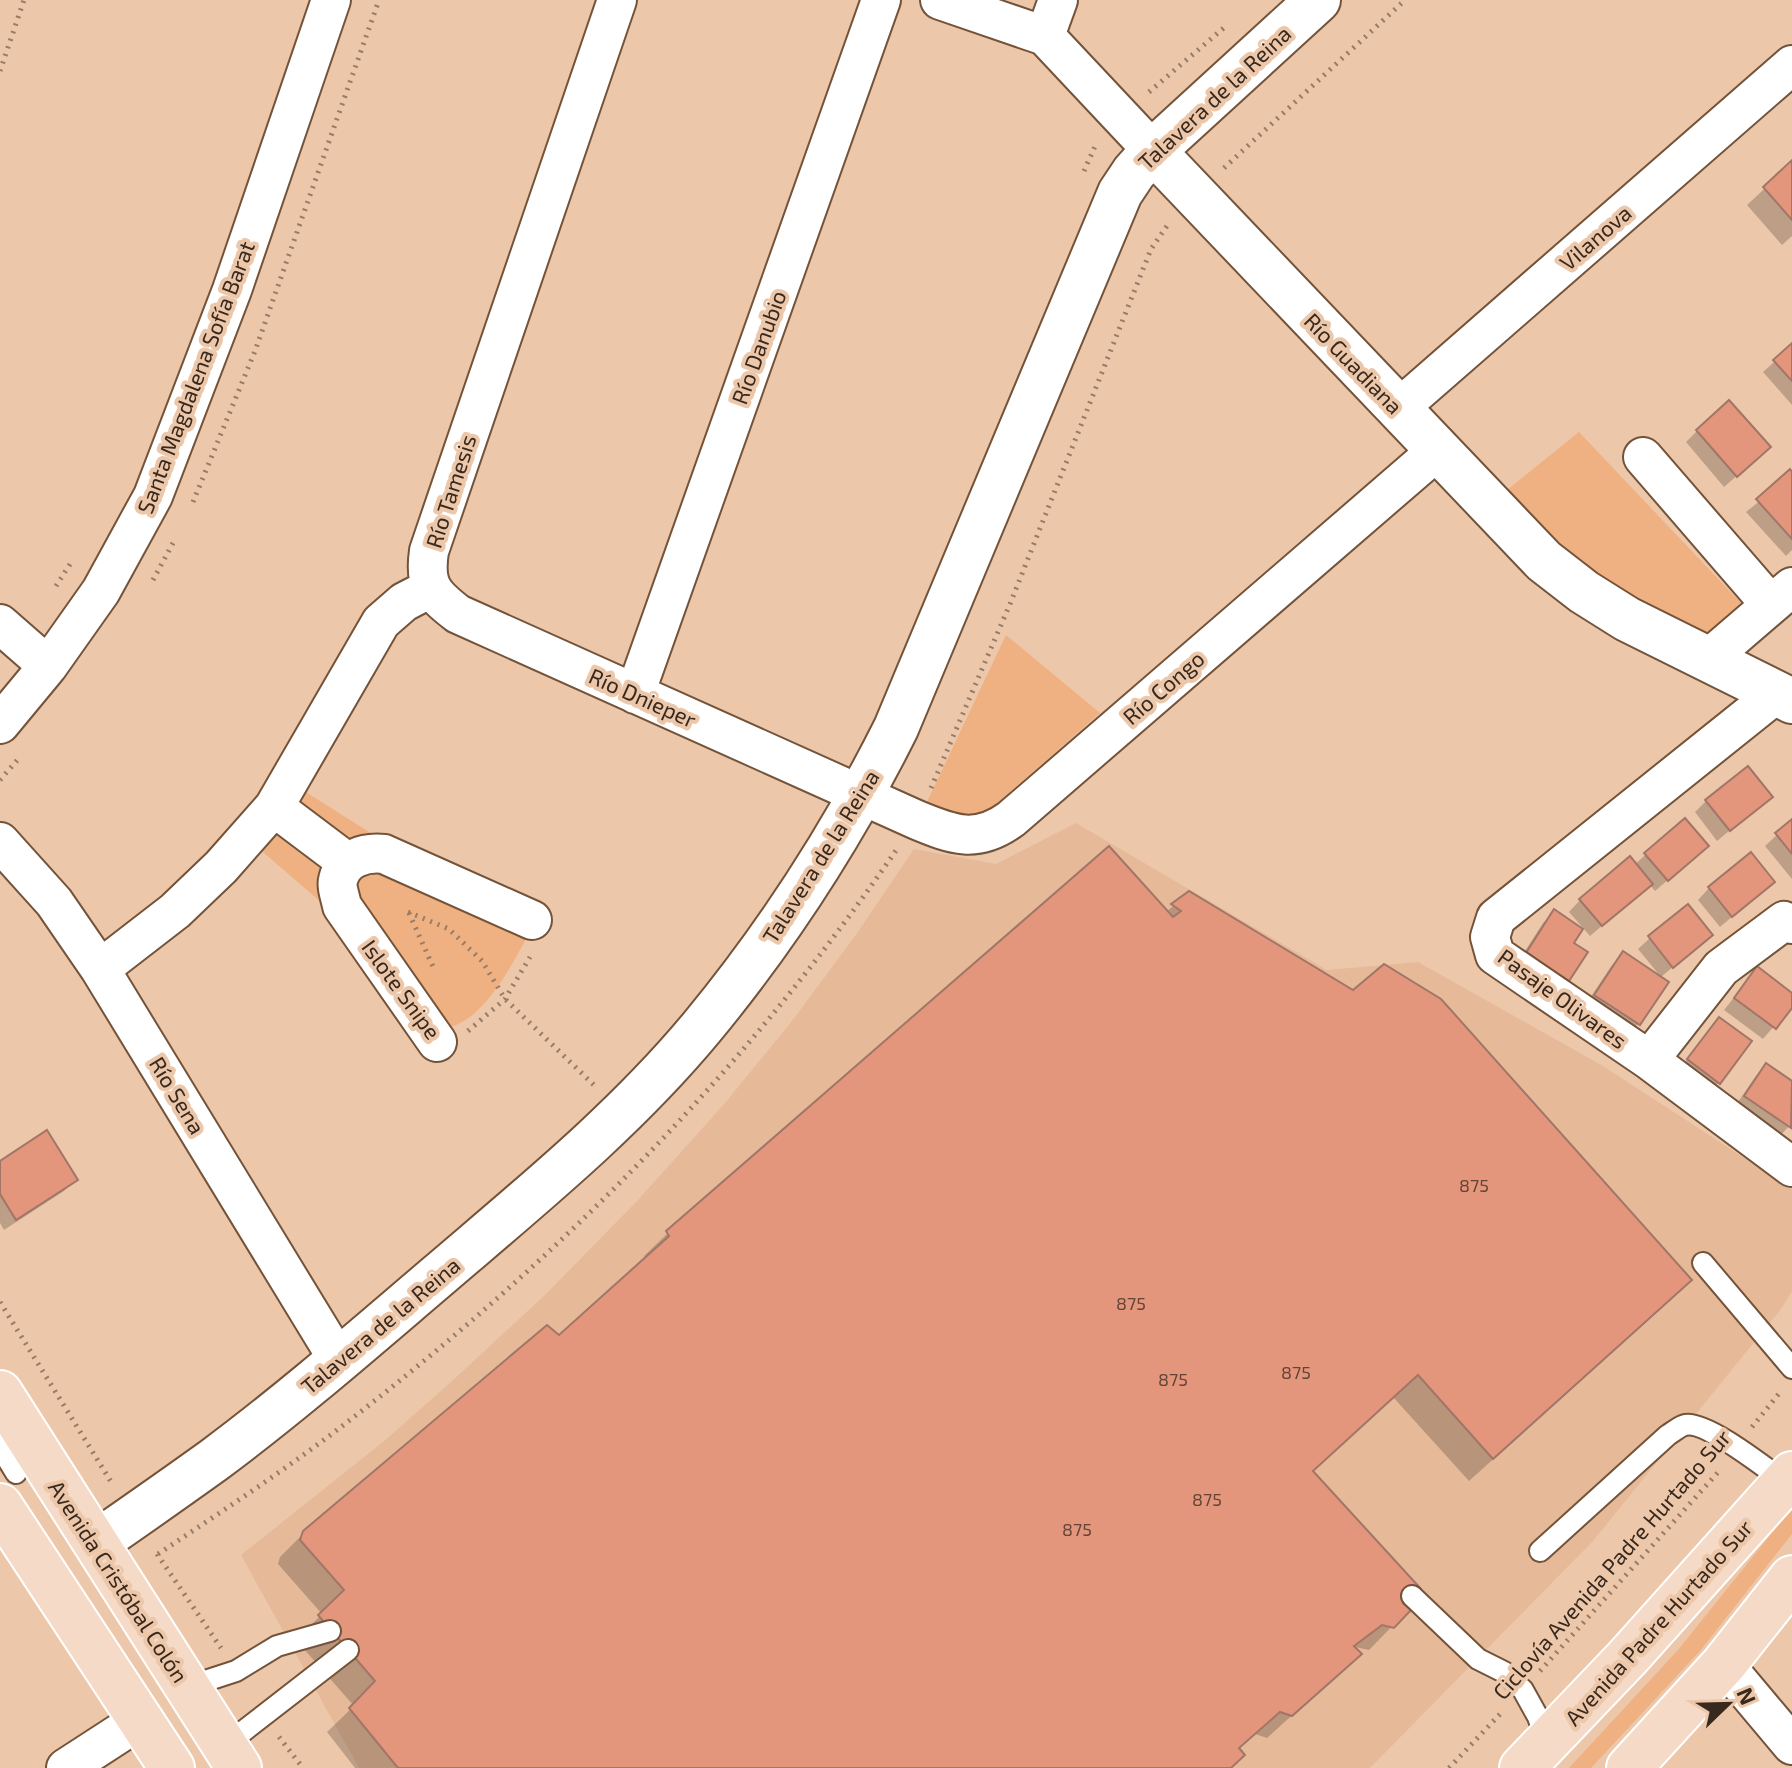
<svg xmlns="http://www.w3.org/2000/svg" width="1792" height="1768" font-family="'Exo 2',sans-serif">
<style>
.built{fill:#e6ba99}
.green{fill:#efb181}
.shadow{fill:#0003}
.building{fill:#e3967c;stroke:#a17668;stroke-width:2}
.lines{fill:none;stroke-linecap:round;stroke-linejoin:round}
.service-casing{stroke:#735339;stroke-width:24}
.minor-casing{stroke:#735339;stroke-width:42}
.tertiary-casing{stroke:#735339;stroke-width:48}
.primary-casing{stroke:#fff;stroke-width:48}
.path{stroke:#977c68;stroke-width:5;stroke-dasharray:2 6;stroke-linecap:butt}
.service{stroke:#fff;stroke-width:20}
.minor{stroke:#fff;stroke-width:38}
.tertiary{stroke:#fff;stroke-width:44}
.primary{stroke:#f5dbc7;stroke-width:44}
.labels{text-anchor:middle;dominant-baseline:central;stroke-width:8;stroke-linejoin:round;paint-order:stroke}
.number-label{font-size:18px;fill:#634436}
.street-label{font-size:22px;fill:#38291e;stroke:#edc7aa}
</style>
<rect width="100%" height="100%" fill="#edc7aa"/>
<path class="built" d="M1076 823 1327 970 1418 962 1603 1066 1792 1189V1291L1781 1309 1593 1541 1370 1768H359L241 1555 383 1442 451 1382 547 1293 638 1200 725 1103 792 1021 855 936 914 849 996 864Z"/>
<path class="green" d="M1579 432 1741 603 1712 635 1633 600 1555 540 1507 490Z
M1006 635 1100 713 987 812 966 820 927 802Z
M301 789 377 837 322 903 257 847Z
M387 869 519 927 526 939C510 968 480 1027 442 1028L353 892 357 876Z
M1792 1508V1534L1700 1651 1591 1768H1569L1678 1650Z"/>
<path class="shadow" d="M1792 163V236L1782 245 1747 205Z
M1792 346V405L1763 372Z
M1697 431 1757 458 1724 487 1686 442Z
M1792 475V550L1786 556 1746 512Z
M1770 797 1717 841 1695 812 1706 801Z
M1685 820 1695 857 1655 891 1650 885 1590 936 1569 912 1580 900 1634 865Z
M1792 821V879L1765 846Z
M1773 882 1720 927 1698 900 1709 888Z
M1189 893 1667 1303 1469 1481 1393 1397 1311 1472 1418 1589 1402 1605 1408 1610 1369 1650 1351 1646 1360 1654 1267 1738 1255 1734 1238 1749 1229 1768H355L327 1732 354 1706 296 1640 322 1614 278 1564 280 1557 304 1533 559 1338 646 1259 644 1256 668 1233 1166 912Z
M1554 912 1572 944 1585 952 1567 980 1556 991 1516 965 1543 923Z
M1711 935 1661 977 1638 949 1650 938Z
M1623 954 1638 1024 1627 1035 1584 1007 1612 965Z
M1757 969 1792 995V1005L1763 1039 1724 1010Z
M1719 1019 1718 1083 1707 1094 1677 1072Z
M1766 1066 1792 1083V1123L1778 1138 1734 1108 1755 1077Z
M0 1163 76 1180 64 1191 4 1230 0 1223Z"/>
<path class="building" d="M1792 160V220L1763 187Z
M1792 343V381L1773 360Z
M1729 400 1771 447 1737 477 1696 430Z
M1790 469 1792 472V539L1756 499Z
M1748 766 1773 797 1730 831 1705 800Z
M1685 818 1709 846 1668 881 1644 853Z
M1792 819V854L1775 833Z
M1109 846 1173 917 1181 911 1171 904 1189 891 1353 990 1384 964 1441 999 1692 1280 1493 1459 1418 1375 1313 1471 1421 1589 1403 1603 1411 1610 1394 1628 1382 1625 1354 1646 1362 1654 1292 1716 1280 1712 1239 1748 1245 1755 1231 1768H398L349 1708 375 1681 318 1615 344 1590 300 1540 303 1531 547 1325 559 1335 669 1236 666 1231Z
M1751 852 1775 882 1732 917 1708 887Z
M1630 856 1653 884 1602 926 1579 899Z
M1688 904 1713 935 1673 968 1648 936Z
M1554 909 1583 929 1574 943 1588 952 1569 981 1526 953Z
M1623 951 1669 982 1640 1025 1594 995Z
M1757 966 1792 993V1008L1776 1029 1734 998Z
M1719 1017 1752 1041 1720 1084 1687 1059Z
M1766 1063 1792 1081 1791 1128 1744 1096Z
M47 1130 78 1180 16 1220 0 1194V1161Z"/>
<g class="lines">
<defs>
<path id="service" d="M1703 1263 1792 1368
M0 1447 16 1473
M1540 1551 1668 1435C1673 1432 1680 1426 1685 1425 1705 1420 1767 1469 1785 1482
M1412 1596 1478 1659 1504 1672 1523 1690 1538 1717 1547 1742
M187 1687 236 1671 277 1646 330 1631
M227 1749 241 1733 348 1650"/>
<path id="minor" d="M617 0 429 551C424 585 432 594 458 614L917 820C953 835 977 844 1011 819L1438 450
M940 0 1045 36 1153 151
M1045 36 1058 0
M1398 409 1792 65
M1643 457 1771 605
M0 624 48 666
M1707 660 1792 587
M1777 693 1496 918 1490 937 1495 955 1649 1060 1792 1167
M635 694 881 0
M0 724 48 666 101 591 153 496 232 290 331 0
M274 807 347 862
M0 842 54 902 100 969 339 1361
M100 969 175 911 221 867 274 807 381 622 404 602 431 588
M437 1042 342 906C341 899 336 887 338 880 343 858 365 852 384 854L532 920
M1649 1060 1721 968 1784 921 1792 924
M1724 1664 1792 1745
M66 1768 140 1720"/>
<path id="tertiary" d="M1153 151 1544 561 1584 592 1627 619 1792 701
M96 1543C135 1516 175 1488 214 1460 292 1402 365 1338 439 1275 530 1197 625 1120 702 1027 778 935 843 834 896 728L1120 193 1134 172 1153 151 1318 0"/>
<path id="primary" d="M0 1393 239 1768
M0 1506 172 1768
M1522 1768 1628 1657 1792 1474
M1629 1768 1724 1664 1792 1578"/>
</defs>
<use href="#service" class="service-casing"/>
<use href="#minor" class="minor-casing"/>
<use href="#tertiary" class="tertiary-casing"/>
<use href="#primary" class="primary-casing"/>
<path class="path" d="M0 71 24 0
M1149 92 1226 26
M1224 168 1405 0
M1084 171 1096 144
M193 502 255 351 379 0
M153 580 173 543
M56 586 72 561
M0 780 20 757
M931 788 1010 604 1151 249 1169 223
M408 912 449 929 482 961 505 999 595 1086
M409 913 434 969
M468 1031 505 999 530 957
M0 1302 113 1485
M1752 1427 1781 1391
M157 1554 221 1648
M158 1554C218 1514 279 1474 337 1430 555 1263 741 1076 897 849
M1540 1671 1720 1470
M279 1737 303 1768
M1449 1768 1503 1711"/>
<use href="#service" class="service"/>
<use href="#minor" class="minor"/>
<use href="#tertiary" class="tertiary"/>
<use href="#primary" class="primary"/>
</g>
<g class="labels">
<g class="number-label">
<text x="1474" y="1185">875</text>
<text x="1131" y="1303">875</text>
<text x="1296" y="1372">875</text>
<text x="1173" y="1379">875</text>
<text x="1207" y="1499">875</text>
<text x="1077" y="1529">875</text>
</g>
<g class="street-label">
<text transform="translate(1214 97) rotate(-43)">Talavera de la Reina</text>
<text transform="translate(1595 237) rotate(-41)">Vilanova</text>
<text transform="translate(758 347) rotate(-70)">Río Danubio</text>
<text transform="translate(1354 363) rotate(46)">Río Guadiana</text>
<text transform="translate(195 377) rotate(-69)">Santa Magdalena Sofía Barat</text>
<text transform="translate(450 491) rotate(-72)">Río Tamesis</text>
<text transform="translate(1163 687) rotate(-41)">Río Congo</text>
<text transform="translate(643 697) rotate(24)">Río Dnieper</text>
<text transform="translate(820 856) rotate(-58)">Talavera de la Reina</text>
<text transform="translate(402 989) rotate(54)">Islote Snipe</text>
<text transform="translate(1563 998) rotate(36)">Pasaje Olivares</text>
<text transform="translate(178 1095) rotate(59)">Río Sena</text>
<text transform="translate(380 1325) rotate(-40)">Talavera de la Reina</text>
<text transform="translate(1611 1564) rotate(-49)">Ciclovía Avenida Padre Hurtado Sur</text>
<text transform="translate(119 1581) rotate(57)">Avenida Cristóbal Colón</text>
<text transform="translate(1658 1622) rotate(-48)">Avenida Padre Hurtado Sur</text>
</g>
</g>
<g transform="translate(1728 1704) rotate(67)" stroke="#edc7aa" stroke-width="6" paint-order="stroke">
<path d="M0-6L14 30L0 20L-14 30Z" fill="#38291e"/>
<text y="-12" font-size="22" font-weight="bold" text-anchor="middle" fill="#38291e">N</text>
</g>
</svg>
